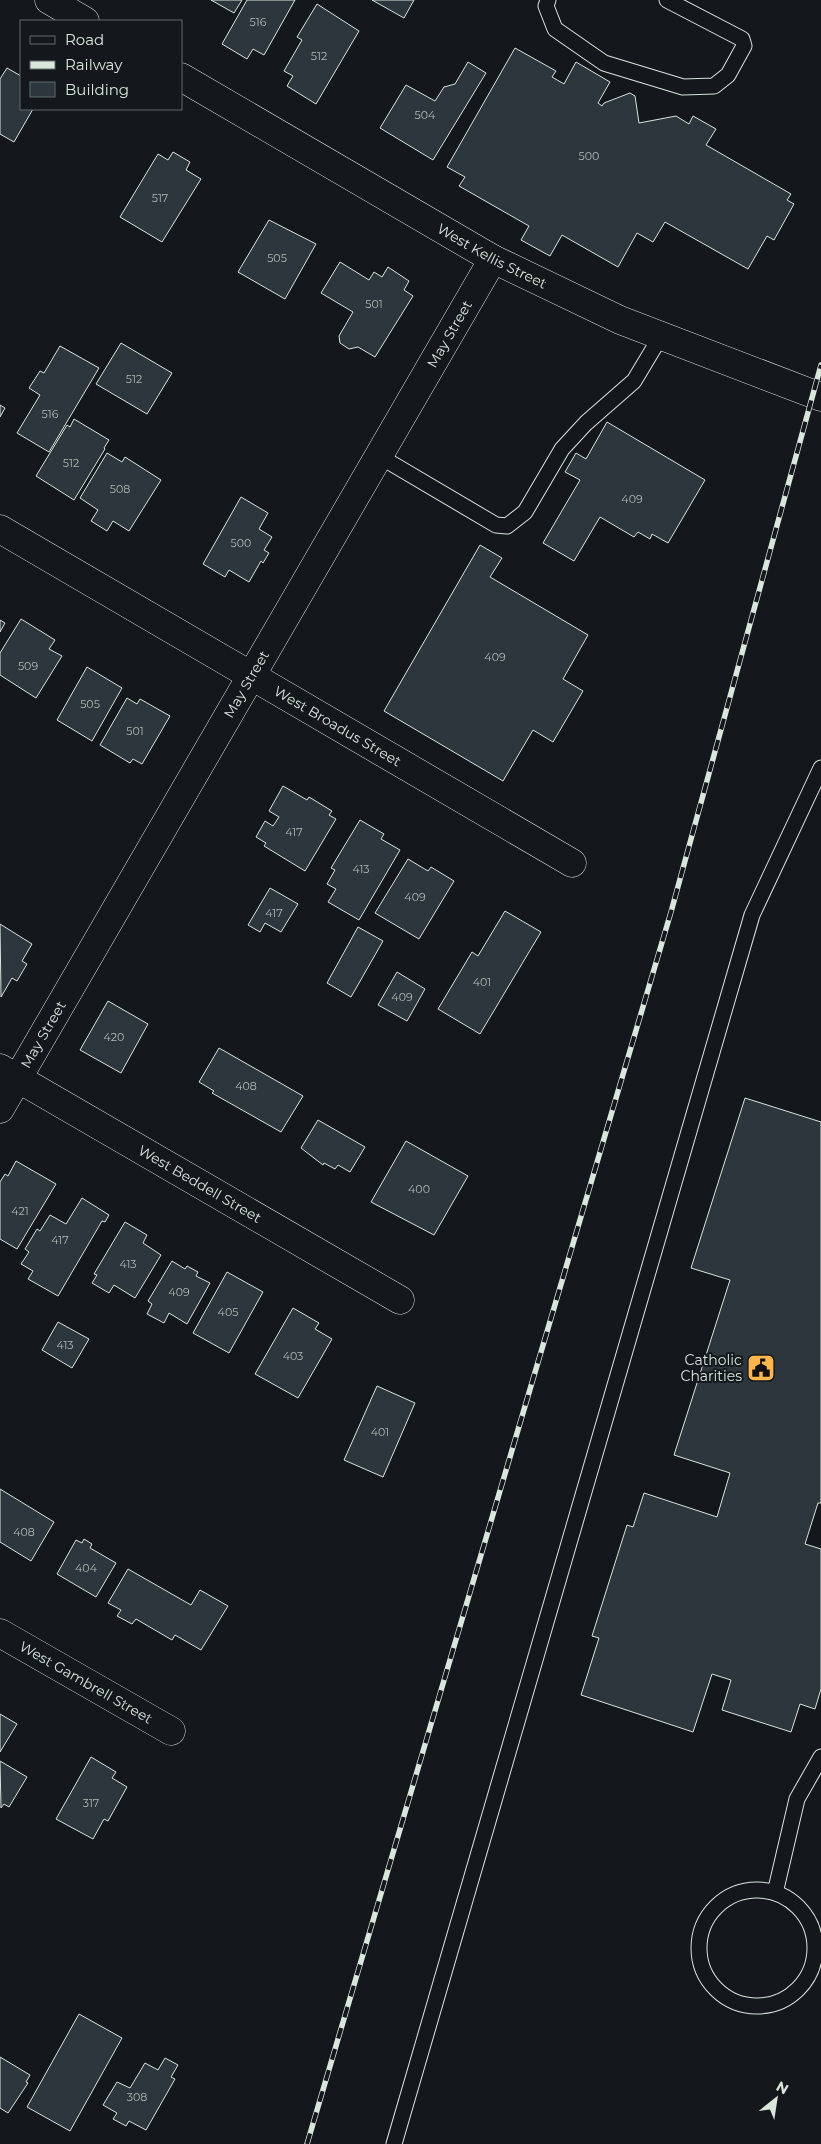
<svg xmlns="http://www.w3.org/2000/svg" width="821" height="2144" font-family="Montserrat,sans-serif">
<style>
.building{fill:#2c363c;stroke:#d8e6dc}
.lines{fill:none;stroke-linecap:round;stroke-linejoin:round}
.service-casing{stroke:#d8e6dc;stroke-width:17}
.minor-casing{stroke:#d8e6dc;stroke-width:29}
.service{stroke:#14181c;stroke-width:15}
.minor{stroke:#14181c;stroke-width:28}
.rail-casing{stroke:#d8e6dc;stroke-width:5.5}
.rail{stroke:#14181c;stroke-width:4;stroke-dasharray:11;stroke-linecap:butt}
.labels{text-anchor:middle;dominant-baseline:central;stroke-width:4;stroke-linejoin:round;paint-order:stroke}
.number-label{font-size:11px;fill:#adbab4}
.street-label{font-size:14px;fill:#d8e6dc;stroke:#14181c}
.poi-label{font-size:14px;fill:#d8e6dc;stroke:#14181c;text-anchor:end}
</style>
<rect width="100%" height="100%" fill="#14181c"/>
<path class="building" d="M211 0H242L234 13Z
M247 0H295L264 55 253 49 247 59 222 44Z
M372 0H414L404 18Z
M317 4 359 31 316 104 287 86 293 76 284 71 302 40 297 37Z
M515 48 556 71 552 77 564 84 576 62 610 82 598 103 602 106 604 103 630 93 635 96 639 123 676 116 689 124 693 116 716 129 706 145 791 194 787 200 794 204 774 240 767 236 748 269 665 222 653 242 637 233 618 267 562 235 550 256 521 240 529 226 459 186 465 177 447 167Z
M468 62 486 73 433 160 380 128 406 85 435 101 444 87 455 84Z
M7 68 21 76V109H33L14 142 0 134V79Z
M173 152 190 162 186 170 201 179 162 242 120 217 158 154 168 160Z
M269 220 316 244 285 299 238 272Z
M340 262 369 280 374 272 382 277 388 267 409 281 404 290 413 296 375 357 358 347 349 349 340 343 339 336 353 312 321 293Z
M121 343 172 373 147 414 96 384Z
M60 346 99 368 49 452 17 433 40 395 29 388 40 371 44 373Z
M0 405 5 408 0 417Z
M74 419 109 440 104 448 105 449 74 500 36 476 67 425 70 427Z
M607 422 705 480 668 543 652 534 650 539 638 532 634 537 600 517 574 561 543 543 580 480 565 472 576 453 586 459Z
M107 453 122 462 125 457 161 480 129 531 113 521 107 531 91 521 98 510 80 498Z
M241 497 268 513 259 529 272 537 264 550 269 553 263 563 261 561 249 582 229 570 225 577 203 564Z
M480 545 502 558 490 577 588 635 563 679 583 691 553 742 533 730 503 781 384 711Z
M21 619 55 640 49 649 62 656 36 698 0 675V653Z
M0 620 5 623 0 632Z
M87 667 122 688 92 741 57 720Z
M127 698 137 704 140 699 170 716 142 764 133 759 130 763 100 745Z
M283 786 307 800 309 797 332 811 329 815 336 819 305 871 264 846 266 843 256 837 265 821 273 826 279 817 269 811Z
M360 820 384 834 381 839 400 850 359 920 328 902 336 889 327 884 335 870 331 868Z
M408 859 428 871 431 867 454 881 419 939 375 913Z
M270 888 298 904 281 932 265 923 260 932 248 925Z
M505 911 541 932 480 1034 438 1009 472 952 478 956Z
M0 924 32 944 22 961 27 964 17 981 12 978 1 997Z
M358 927 383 941 351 997 327 983Z
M397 972 425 989 407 1021 378 1005Z
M108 1001 148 1024 121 1073 80 1050Z
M219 1048 303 1096 281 1132 212 1093 214 1091 199 1082Z
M745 1098 821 1122V1503H818L805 1544 821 1549V1689L815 1709 800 1704 791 1732 722 1710 731 1680 712 1674 693 1732 581 1695 599 1638 592 1636 627 1525 633 1527 644 1493 717 1517 730 1473 674 1455 730 1280 691 1268Z
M318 1120 365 1147 350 1172 338 1165 335 1169 324 1163 323 1165 301 1148Z
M406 1141 468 1176 434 1235 371 1202Z
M16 1161 56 1184 17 1249 0 1239V1182L5 1174 8 1176Z
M82 1198 109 1215 105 1222 102 1221 58 1296 28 1279 33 1271 21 1264 29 1252 25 1249 37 1229 40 1231 50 1215 66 1224Z
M125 1222 147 1235 143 1243 161 1255 135 1298 114 1285 109 1293 92 1283 97 1275 94 1274Z
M172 1261 185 1269 187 1266 198 1272 196 1276 210 1283 187 1324 169 1313 164 1323 147 1314 152 1304 148 1301Z
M227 1272 263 1292 229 1353 193 1333Z
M293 1308 319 1323 315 1329 332 1339 298 1398 255 1374Z
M58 1322 89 1339 72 1368 42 1350Z
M377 1386 415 1403 383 1477 344 1460Z
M0 1489 54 1522 31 1561 0 1542Z
M84 1539 92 1544 90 1548 116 1563 96 1597 57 1574 76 1540 82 1543Z
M128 1569 191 1605 200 1590 228 1606 201 1650 175 1635 172 1640 136 1619 132 1624 117 1616 121 1610 108 1603Z
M0 1714 17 1724 0 1752Z
M91 1757 116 1772 112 1778 127 1787 108 1821 104 1819 93 1839 56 1819Z
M0 1761 27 1777 9 1807 4 1804 1 1808Z
M79 2014 122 2038 70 2131 27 2107Z
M0 2057 30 2075 26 2082 28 2083 8 2113 0 2108Z
M165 2058 178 2065 171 2077 175 2079 146 2130 129 2121 126 2126 113 2119 117 2113 103 2105 117 2082 130 2088 145 2063 158 2070Z"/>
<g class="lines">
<defs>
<path id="service" d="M548 0 546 6 555 29 604 63 683 87 714 86 728 75 744 46 742 39 667 0
M379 456 496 525 507 526 525 512 562 449 586 423 634 381 661 336
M699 1948a58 58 0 1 1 116 0a58 58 0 1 1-116 0Z
M775 1893 797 1799 821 1757
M394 2144 752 915 821 768"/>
<g id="minor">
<path d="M49 0 85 21"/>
<path id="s1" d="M181 77 493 259 620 320 821 397"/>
<path id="s2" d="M0 529 572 863"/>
<path id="s3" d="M0 1068 400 1300"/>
<path id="s4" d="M0 1109 493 259"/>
<path id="s5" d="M0 1633 171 1731"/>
</g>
</defs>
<use href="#service" class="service-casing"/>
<use href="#minor" class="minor-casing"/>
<use href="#service" class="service"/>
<use href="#minor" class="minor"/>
<defs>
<path id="rail" d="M307 2144 671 912 821 365"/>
</defs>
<use href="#rail" class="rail-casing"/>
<use href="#rail" class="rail"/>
</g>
<defs>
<symbol id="civic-square" viewBox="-11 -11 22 22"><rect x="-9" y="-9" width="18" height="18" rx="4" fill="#ffb74d" stroke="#14181c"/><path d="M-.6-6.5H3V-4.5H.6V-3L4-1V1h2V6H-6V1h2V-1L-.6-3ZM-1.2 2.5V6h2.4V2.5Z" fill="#111"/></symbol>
</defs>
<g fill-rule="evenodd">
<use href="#civic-square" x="745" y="1352" width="32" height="32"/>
</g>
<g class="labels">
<g class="number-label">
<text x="258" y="22">516</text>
<text x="319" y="56">512</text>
<text x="425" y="115">504</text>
<text x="589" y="156">500</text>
<text x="160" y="198">517</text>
<text x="277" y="258">505</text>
<text x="374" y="304">501</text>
<text x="134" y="379">512</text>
<text x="50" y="414">516</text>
<text x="71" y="463">512</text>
<text x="120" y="489">508</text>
<text x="632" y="499">409</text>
<text x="241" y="543">500</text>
<text x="495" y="657">409</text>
<text x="28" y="666">509</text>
<text x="90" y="704">505</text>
<text x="135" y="731">501</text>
<text x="294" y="832">417</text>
<text x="361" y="869">413</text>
<text x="415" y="897">409</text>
<text x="274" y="913">417</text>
<text x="482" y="982">401</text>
<text x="402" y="997">409</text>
<text x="114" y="1037">420</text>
<text x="246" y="1086">408</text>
<text x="419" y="1189">400</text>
<text x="20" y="1211">421</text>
<text x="60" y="1240">417</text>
<text x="128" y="1264">413</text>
<text x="179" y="1292">409</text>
<text x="228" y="1312">405</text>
<text x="65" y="1345">413</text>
<text x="293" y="1356">403</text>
<text x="380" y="1432">401</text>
<text x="24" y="1532">408</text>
<text x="86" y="1568">404</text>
<text x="91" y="1803">317</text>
<text x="137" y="2097">308</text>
</g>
<g class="street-label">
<text stroke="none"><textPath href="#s1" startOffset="359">West Kellis Street</textPath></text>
<text stroke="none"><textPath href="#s4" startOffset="896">May Street</textPath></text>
<text stroke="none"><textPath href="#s4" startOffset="491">May Street</textPath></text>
<text stroke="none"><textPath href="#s2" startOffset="391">West Broadus Street</textPath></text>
<text stroke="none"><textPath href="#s4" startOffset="86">May Street</textPath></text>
<text stroke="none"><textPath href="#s3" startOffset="231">West Beddell Street</textPath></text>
<text stroke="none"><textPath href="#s5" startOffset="99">West Gambrell Street</textPath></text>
</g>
<g class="poi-label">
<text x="742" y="1360">Catholic<tspan x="742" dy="16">Charities</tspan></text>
</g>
</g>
<rect x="20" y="20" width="162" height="90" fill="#14181c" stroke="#626a69"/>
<rect x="30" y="36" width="25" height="8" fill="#14181c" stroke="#626a69"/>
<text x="65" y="45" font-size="15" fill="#d8e6dc">Road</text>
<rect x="30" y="61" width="25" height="8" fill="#d8e6dc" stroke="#626a69"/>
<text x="65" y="70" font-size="15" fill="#d8e6dc">Railway</text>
<rect x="30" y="82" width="25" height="15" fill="#2c363c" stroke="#626a69"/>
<text x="65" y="95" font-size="15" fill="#d8e6dc">Building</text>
<g transform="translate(776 2099) rotate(30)" stroke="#14181c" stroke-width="4" paint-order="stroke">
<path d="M0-4L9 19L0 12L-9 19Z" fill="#d8e6dc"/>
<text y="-8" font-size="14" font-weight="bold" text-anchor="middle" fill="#d8e6dc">N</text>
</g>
</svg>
